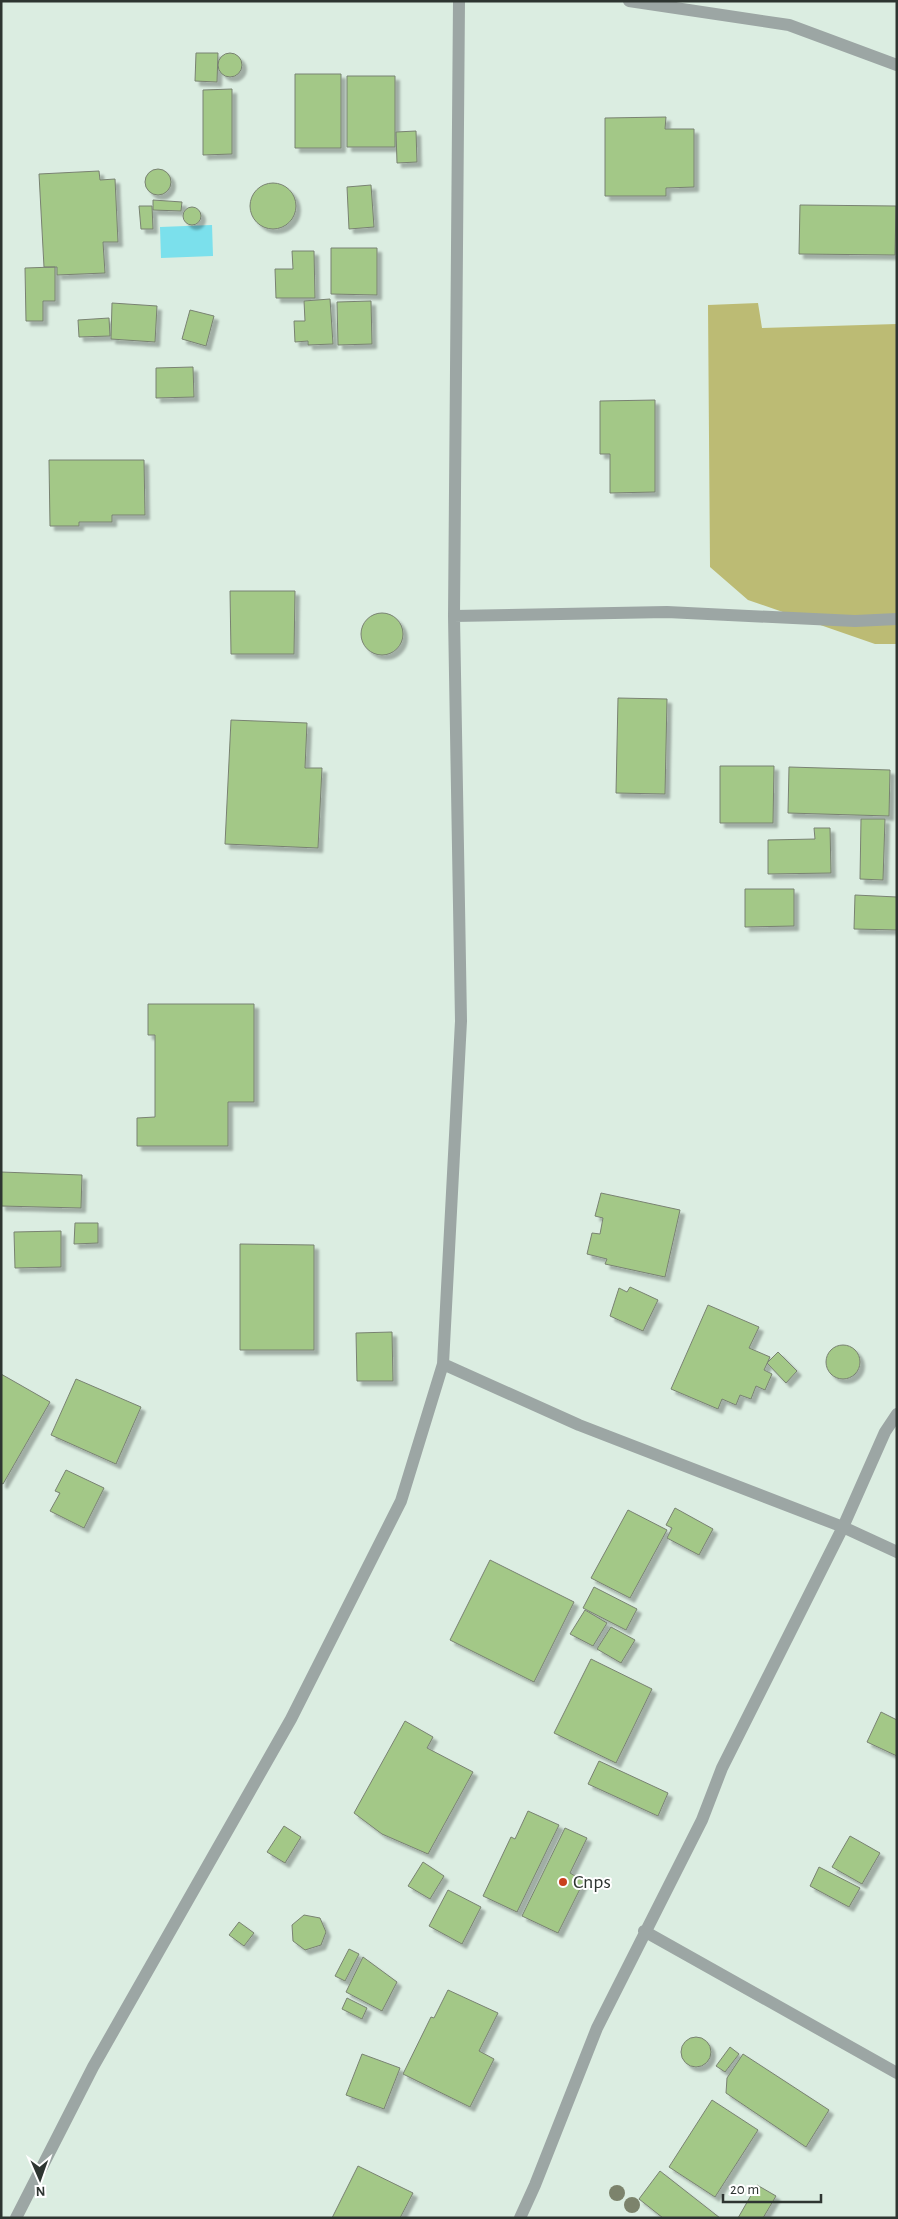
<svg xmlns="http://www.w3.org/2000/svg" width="898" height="2219" font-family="'Alegreya Sans',sans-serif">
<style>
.green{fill:#bcbb74}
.water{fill:#7be0ec}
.building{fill:#a3c887;stroke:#798272;filter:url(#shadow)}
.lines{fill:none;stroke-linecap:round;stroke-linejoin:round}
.minor{stroke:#9ca6a4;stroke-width:12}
.tree{fill:#7c836c}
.poi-dot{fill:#c9401d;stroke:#fff;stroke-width:2}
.labels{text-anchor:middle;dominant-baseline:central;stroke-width:4;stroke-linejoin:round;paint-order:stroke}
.poi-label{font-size:20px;fill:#2e3531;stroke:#fff;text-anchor:start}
</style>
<defs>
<filter id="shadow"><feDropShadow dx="4.5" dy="4.5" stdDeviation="1" flood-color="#0004"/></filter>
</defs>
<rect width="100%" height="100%" fill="#dbede1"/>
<path class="green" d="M758 303 762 328 897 324V644H875L748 600 710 567 708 305Z"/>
<path class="water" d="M212 225 213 256 161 258 160 227Z"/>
<path class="building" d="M196 53H218L217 82 195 81Z
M218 65a12 12 0 1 1 24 0a12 12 0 1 1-24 0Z
M295 74H341V148H295Z
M347 76H395V147H347Z
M232 89V154L203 155V90Z
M666 117 665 129H694V187L666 188V196H605V118Z
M416 131 417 162 397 163 396 132Z
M145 182a13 13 0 1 1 26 0a13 13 0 1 1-26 0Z
M99 171 100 180 115 179 118 242H103L105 273 57 275V267H44L39 174Z
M250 206a23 23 0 1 1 46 0a23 23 0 1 1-46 0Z
M371 185 374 227 349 229 347 187Z
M153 200 182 202 181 211 153 210Z
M800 205 896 206 895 255 799 254Z
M139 206H152L153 229H141Z
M183 216a9 9 0 1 1 18 0a9 9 0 1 1-18 0Z
M331 248H377V295L331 294Z
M292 251H314L315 298H276L275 269H293Z
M55 267V301H43V321H26L25 268Z
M330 299 333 344 308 345V341L295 342 294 321H305L304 301Z
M371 301 372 344 338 345 337 302Z
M112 303 157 306 155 342 111 339Z
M190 310 214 316 206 346 182 339Z
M109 318 110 336 79 337 78 320Z
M193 367 194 397 156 398V368Z
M655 400V492L610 493V454H600V401Z
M49 460H144L145 515H112V522H79V526H50Z
M230 591H295L294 654H231Z
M361 634a21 21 0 1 1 42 0a21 21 0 1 1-42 0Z
M618 698 667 699 665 794 616 793Z
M231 720 307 723 305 768H322L318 848 225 844Z
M720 766H774L773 823H720Z
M789 767 890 770 889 816 788 813Z
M861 819H885L883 880 860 879Z
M814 828H830L831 873 768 874V840L815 839Z
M745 889H794V926L745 927Z
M855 895 897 897V930L854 929Z
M148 1004H254V1102H228V1146H137V1118L155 1117V1035H148Z
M1 1172 82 1175 81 1208 1 1206Z
M601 1193 680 1210 665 1277 605 1264 607 1259 587 1254 592 1233 600 1234 603 1218 595 1216Z
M75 1223H98V1243L74 1244Z
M61 1231V1267L15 1268 14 1232Z
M240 1244 314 1245V1350H240Z
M630 1287 658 1300 643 1331 610 1316 619 1288 627 1292Z
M708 1305 759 1327 749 1348 770 1357 764 1370 772 1374 765 1390 756 1386 751 1399 740 1395 736 1405 722 1399 718 1409 671 1389Z
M392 1332 393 1381H357L356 1333Z
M826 1362a17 17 0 1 1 34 0a17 17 0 1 1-34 0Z
M778 1352 797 1371 786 1383 767 1363Z
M1 1374 50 1402 3 1484 1 1483Z
M76 1379 141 1407 116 1464 51 1435Z
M66 1470 104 1488 84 1528 50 1511 60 1493 55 1491Z
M675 1508 713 1529 699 1555 667 1538 672 1528 666 1525Z
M628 1510 667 1530 630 1598 591 1578Z
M490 1560 574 1602 534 1682 450 1640Z
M594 1587 637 1609 626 1630 583 1608Z
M585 1610 607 1623 593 1646 570 1634Z
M611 1627 635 1640 621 1663 597 1649Z
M591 1659 652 1689 616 1763 554 1733Z
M881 1712 897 1720V1756L867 1742Z
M405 1721 433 1737 427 1748 473 1772 428 1854 382 1834 354 1813Z
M599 1761 668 1793 658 1816 588 1784Z
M528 1811 559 1825 517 1912 483 1896 511 1837 515 1839Z
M284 1826 301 1837 285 1863 267 1852Z
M565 1828 587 1838 570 1873 584 1881 558 1933 522 1916Z
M850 1836 880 1853 862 1884 832 1867Z
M423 1862 444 1876 430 1899 408 1886Z
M819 1867 860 1888 849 1907 810 1886Z
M448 1890 481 1907 462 1944 429 1926Z
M304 1915 320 1918 326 1932 321 1945 305 1950 293 1941 292 1925Z
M239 1922 254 1933 244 1946 229 1935Z
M349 1949 359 1954 345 1981 335 1976Z
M363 1957 397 1982 382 2011 346 1992Z
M448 1990 498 2013 479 2051 494 2059 470 2107 403 2074 431 2017 434 2018Z
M347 1998 367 2008 362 2019 342 2009Z
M681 2052a15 15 0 1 1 30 0a15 15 0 1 1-30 0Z
M730 2047 739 2054 725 2072 716 2066Z
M362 2054 400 2068 384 2109 346 2095Z
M743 2054 829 2110 806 2147 726 2093 727 2078Z
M712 2100 758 2130 715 2197 669 2167Z
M358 2166 413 2193 400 2218H332Z
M660 2171 720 2218H663L639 2199Z
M757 2185 776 2196 763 2218H738Z"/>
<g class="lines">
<path class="minor" d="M629 1 789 25 897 65
M454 616 667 612 855 621 897 619
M443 1364 579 1425 843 1527 897 1552
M644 1931 897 2073
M16 2218 93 2067 291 1719 401 1501 443 1364 461 1021 454 616 459 1
M520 2218 535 2185 597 2028 702 1820 722 1768 843 1527 885 1432 897 1414"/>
</g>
<g class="tree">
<circle cx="617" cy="2193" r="8"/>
<circle cx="632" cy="2205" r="8"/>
</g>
<circle class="poi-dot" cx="563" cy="1882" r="5"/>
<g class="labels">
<g class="poi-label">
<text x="573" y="1882">Cnps</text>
</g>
</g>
<rect width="898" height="2219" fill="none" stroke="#2e3531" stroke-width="5"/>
<g transform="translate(40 2179) rotate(178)" stroke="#ffffff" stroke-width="4" paint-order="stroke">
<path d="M0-4L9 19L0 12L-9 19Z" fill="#2e3531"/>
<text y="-8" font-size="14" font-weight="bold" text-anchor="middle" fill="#2e3531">N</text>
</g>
<path d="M723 2194v8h98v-8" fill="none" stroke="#2e3531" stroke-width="2.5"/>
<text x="730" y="2194" font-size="15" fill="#2e3531" stroke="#ffffff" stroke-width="4" paint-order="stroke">20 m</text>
</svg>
